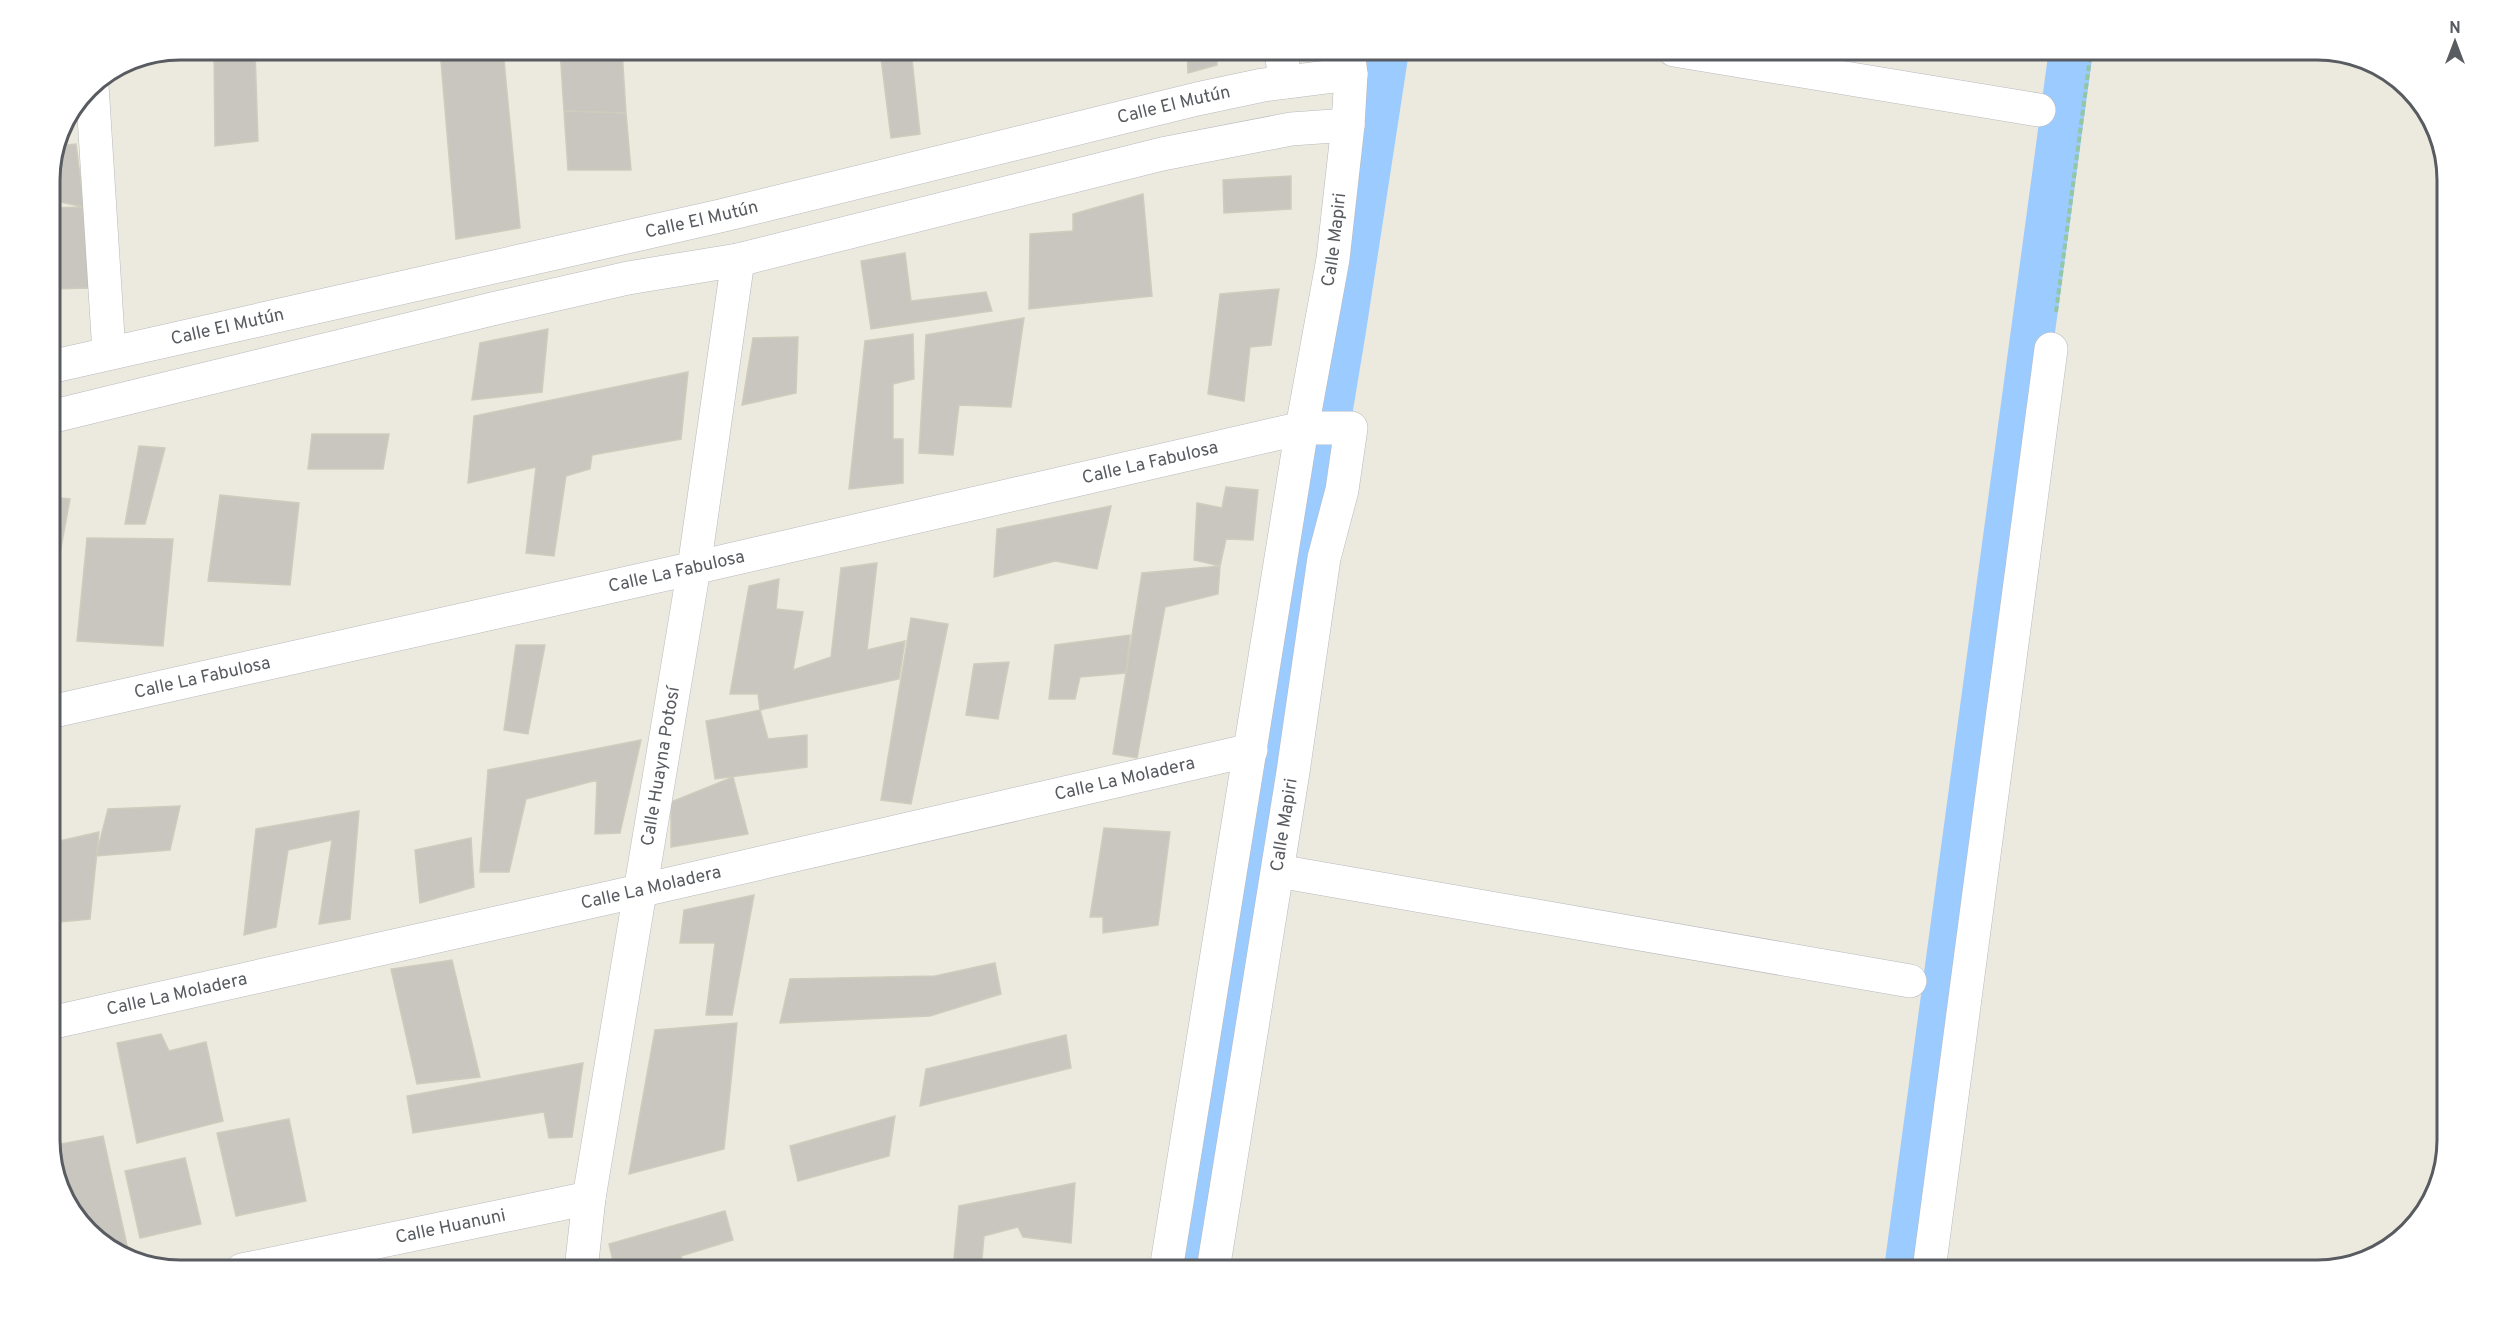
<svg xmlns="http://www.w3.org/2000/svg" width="2497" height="1320" font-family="Overpass,sans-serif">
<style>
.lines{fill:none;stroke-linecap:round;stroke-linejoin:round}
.canal{stroke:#9bcbff;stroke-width:44}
.building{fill:#c8c6be;stroke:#d0ccbd;stroke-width:1.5}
.minor-casing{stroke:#b7b9be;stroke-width:34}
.path{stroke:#92c6a5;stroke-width:4;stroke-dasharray:6 3;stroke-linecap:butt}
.minor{stroke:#fff;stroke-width:33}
.labels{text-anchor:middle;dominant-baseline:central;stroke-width:5;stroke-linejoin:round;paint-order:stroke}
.street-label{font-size:18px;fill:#585b60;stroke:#fff}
.rim{fill:none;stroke:#585b60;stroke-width:3}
</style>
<rect width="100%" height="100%" fill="#eceade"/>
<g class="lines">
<path class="canal" d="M1188 1270 1344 330 1387 50
M1906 1270 2071 50"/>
</g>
<path class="building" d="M214 50H255L258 141 215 146Z
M440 50H503L520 228 456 239Z
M560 50H622L626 113 564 111Z
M880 50H911L920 134 891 138Z
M1187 50H1217V65L1188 73Z
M564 111 626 113 631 170H568Z
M76 144 84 207 50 200V172L57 146Z
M1291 176V209L1224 213 1223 180Z
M1143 194 1152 296 1029 309 1030 234 1073 231V214Z
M84 207 90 288 50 289V208Z
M905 253 911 301 986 292 992 311 871 329 861 261Z
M1279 289 1271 345 1250 347 1244 401 1208 394 1220 294Z
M1024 318 1011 407 959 405 953 455 919 453 926 335Z
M548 329 542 392 472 400 480 343Z
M913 334 914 379 893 384V439H903V483L849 489 865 341Z
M798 337 796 393 742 405 753 338Z
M688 372 681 439 592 455 590 469 566 476 554 556 526 553 536 467 468 483 474 416Z
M312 434H389L383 469H308Z
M139 446 165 448 145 524H125Z
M1226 487 1258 490 1253 540 1226 539 1220 566 1194 560 1197 503 1222 508Z
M220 495 299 503 290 585 208 581Z
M50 497 70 499 60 553H50Z
M1111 506 1097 569 1055 561 994 577 997 529Z
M87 538 173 539 163 646 77 641Z
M877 563 867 650 905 641 899 679 760 710 758 694H730L749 586 779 579 776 609 803 612 793 670 831 657 841 568Z
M1220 566 1218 594 1165 607 1137 758 1113 754 1142 573Z
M911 618 948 624 911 804 881 800Z
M1130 635 1126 673 1080 677 1075 699H1049L1055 645Z
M516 645H545L528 734 504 730Z
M1009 662 998 719 966 715 974 664Z
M760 710 768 739 807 735V767L715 779 706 721Z
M641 740 620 833 595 834 597 780 526 799 509 872H480L488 770Z
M733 777 748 834 671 847V802Z
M180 806 170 850 96 856 108 809Z
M359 811 350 919 319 924 332 840 288 850 276 927 244 935 256 829Z
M1104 828 1170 832 1158 925 1103 933V917H1090Z
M99 832 90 919 50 923V843Z
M471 838 474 887 420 903 415 850Z
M754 895 732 1015H706L715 943H680L684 910Z
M452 960 480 1077 417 1084 391 969Z
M995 963 1001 994 930 1016 780 1023 790 979 935 976Z
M737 1023 724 1149 629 1174 655 1030Z
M161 1034 169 1051 206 1042 223 1121 137 1143 117 1043Z
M1066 1035 1071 1068 920 1106 926 1069Z
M583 1063 572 1137 549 1138 544 1112 413 1133 407 1096Z
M895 1116 889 1156 798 1181 790 1146Z
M289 1119 306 1201 236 1216 217 1133Z
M103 1136 130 1259 122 1257 72 1213 50 1149V1146Z
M185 1158 201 1224 140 1238 125 1171Z
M1075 1183 1071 1243 1023 1237 1018 1227 984 1236 981 1270 953 1269 959 1206Z
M725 1211 733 1240 681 1256 686 1270H615L609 1244Z"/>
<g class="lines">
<defs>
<g id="minor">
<path d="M1281 50 1285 82"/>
<path d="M1674 50 2039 110"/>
<path d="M92 85 109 353"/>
<path id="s1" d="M50 367 720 216 1197 99 1263 85 1351 74"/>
<path d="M50 417 492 309 628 278 738 260 1162 154 1291 129 1348 125"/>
<path id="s2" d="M50 712 694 568 1302 428H1351L1342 490 1324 558 1293 772 1213 1270"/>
<path d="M1278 871 1910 981"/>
<path id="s3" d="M50 1023 639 891 1251 750"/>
<path id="s4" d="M242 1270 589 1198"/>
<path id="s5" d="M581 1270 589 1198 694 568 738 260"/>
<path id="s6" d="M1166 1270 1302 428 1333 259 1348 125 1351 74 1348 50"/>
<path d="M1929 1270 2051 349"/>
</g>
</defs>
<use href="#minor" class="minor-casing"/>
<path class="path" d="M2056 312 2091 50"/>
<use href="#minor" class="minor"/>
</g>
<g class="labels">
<g class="street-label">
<text stroke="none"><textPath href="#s1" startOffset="1154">Calle El Mutún</textPath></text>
<text stroke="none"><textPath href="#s1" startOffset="668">Calle El Mutún</textPath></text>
<text stroke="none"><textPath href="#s6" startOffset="1044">Calle Mapiri</textPath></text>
<text stroke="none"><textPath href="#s1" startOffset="182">Calle El Mutún</textPath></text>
<text stroke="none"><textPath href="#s2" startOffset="1128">Calle La Fabulosa</textPath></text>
<text stroke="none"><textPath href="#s2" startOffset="642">Calle La Fabulosa</textPath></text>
<text stroke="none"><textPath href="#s2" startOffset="156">Calle La Fabulosa</textPath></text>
<text stroke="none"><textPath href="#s5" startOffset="510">Calle Huayna Potosí</textPath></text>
<text stroke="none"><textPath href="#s3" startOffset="1102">Calle La Moladera</textPath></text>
<text transform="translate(1285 825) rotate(-81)">Calle Mapiri</text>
<text stroke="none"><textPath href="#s3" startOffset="616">Calle La Moladera</textPath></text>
<text stroke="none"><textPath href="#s3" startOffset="130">Calle La Moladera</textPath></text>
<text stroke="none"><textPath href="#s4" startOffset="213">Calle Huanuni</textPath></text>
</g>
</g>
<path d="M0 0H2497V1320H0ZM180 60H2317A120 120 0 0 1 2437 180V1140A120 120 0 0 1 2317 1260H180A120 120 0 0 1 60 1140V180A120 120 0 0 1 180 60Z" fill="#fff" fill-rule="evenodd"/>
<path class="rim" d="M180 60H2317A120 120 0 0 1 2437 180V1140A120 120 0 0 1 2317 1260H180A120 120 0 0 1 60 1140V180A120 120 0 0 1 180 60Z"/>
<g transform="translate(2455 42)" stroke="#ffffff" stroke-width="4.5" paint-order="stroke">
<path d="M0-4.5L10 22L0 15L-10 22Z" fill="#585b60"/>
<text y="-9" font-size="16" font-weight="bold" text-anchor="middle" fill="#585b60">N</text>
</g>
</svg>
